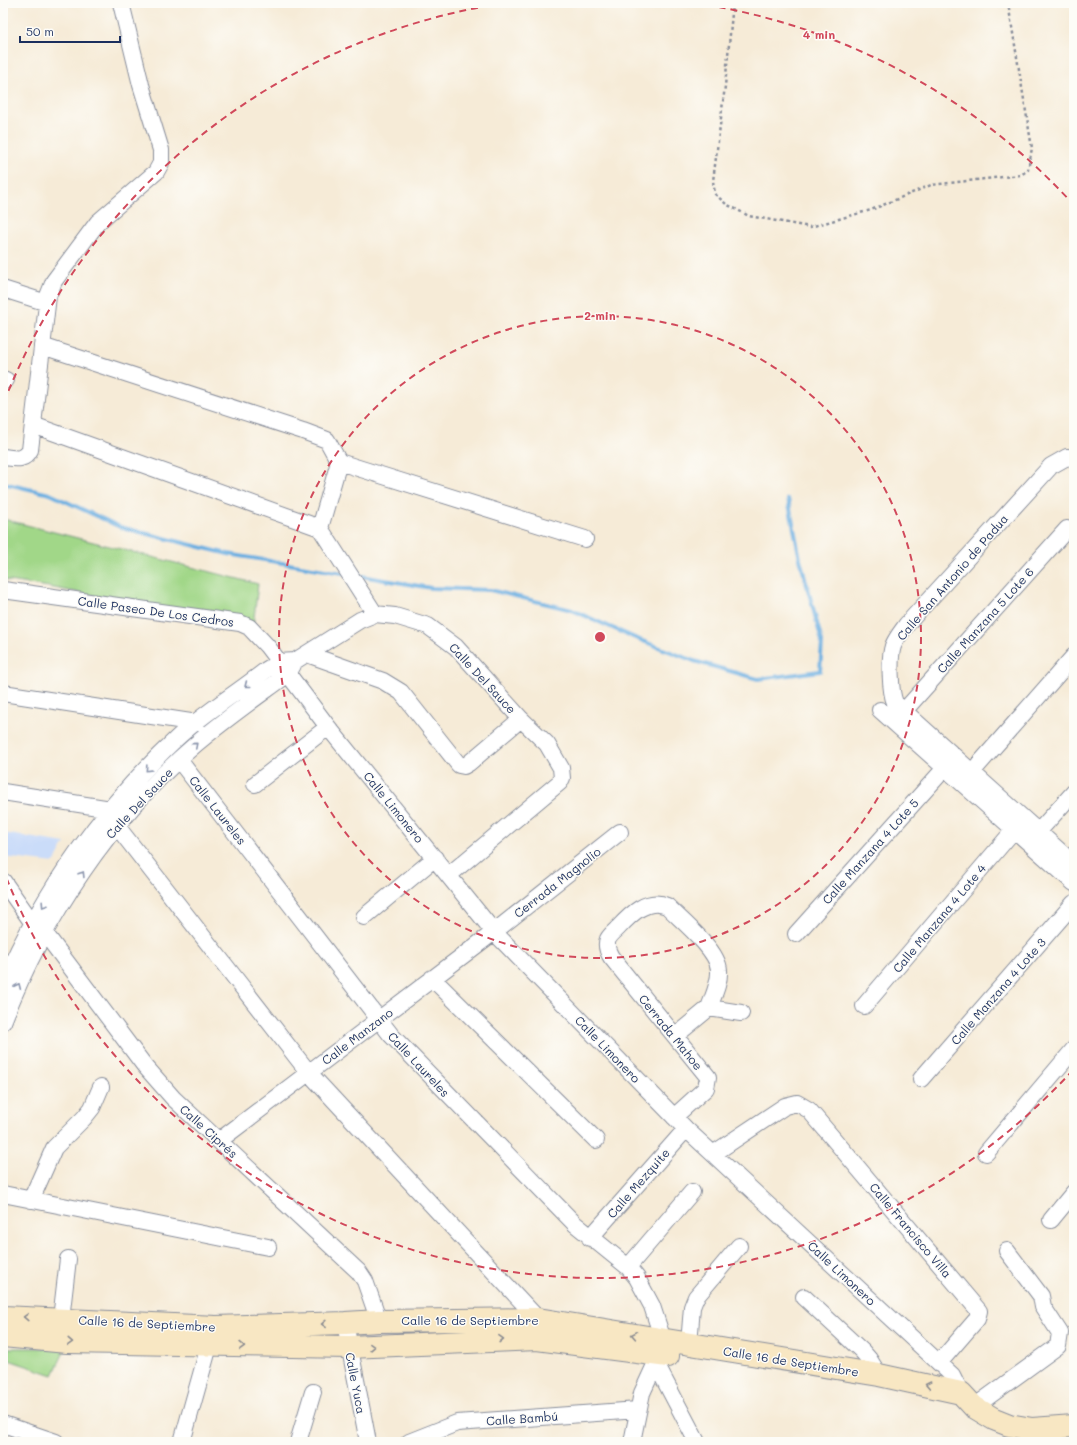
<svg xmlns="http://www.w3.org/2000/svg" width="1077" height="1445" font-family="Mali,sans-serif">
<style>
.built{fill:#cadcf9}
.green{fill:#a1d788;stroke:#5e8373}
.lines{fill:none;stroke-linecap:round;stroke-linejoin:round}
.stream{stroke:#6cafe1;stroke-width:4}
.street-casing{stroke:#888d9a;stroke-width:18}
.secondary-casing{stroke:#888d9a;stroke-width:24}
.path{stroke:#888d9a;stroke-width:2.5;stroke-dasharray:3 3;stroke-linecap:butt}
.street{stroke:#fff;stroke-width:16}
.secondary{stroke:#f8e7c3;stroke-width:22}
.oneway{stroke:#8d97ae}
.oneway2{stroke:#8a8b90}
.ring{fill:none;stroke:#d1495b;stroke-width:2;stroke-dasharray:7 5}
.labels{text-anchor:middle;dominant-baseline:central;stroke-width:3;stroke-linejoin:round;paint-order:stroke}
.street-label{font-size:12px;fill:#1b2f5e;stroke:#fdfcf7}
.centre{fill:#d1495b;stroke:#fdfcf7;stroke-width:2}
.ring-label{font-size:12px;text-anchor:middle;font-weight:bold;fill:#d1495b;stroke:#fdfcf7;stroke-width:3;stroke-linejoin:round;paint-order:stroke}
</style>
<rect width="100%" height="100%" fill="#fdfcf7"/>
<filter id="ink" filterUnits="userSpaceOnUse"><feTurbulence type="fractalNoise" baseFrequency=".025" numOctaves="2"/><feDisplacementMap in="SourceGraphic" scale="8" xChannelSelector="R" yChannelSelector="G"/><feConvolveMatrix kernelMatrix="1 2 1 2 8 2 1 2 1" color-interpolation-filters="sRGB"/></filter>
<filter id="wash" filterUnits="userSpaceOnUse"><feTurbulence type="fractalNoise" baseFrequency=".012" numOctaves="4" result="noise"/><feDisplacementMap in="SourceGraphic" scale="16" xChannelSelector="R" yChannelSelector="G"/><feGaussianBlur stdDeviation="0.9" result="paint"/><feColorMatrix in="noise" values="0 0 0 0 0 0 0 0 0 0 0 0 0 0 0 0 0 1.4 0 .05"/><feComposite in="paint" operator="in"/></filter>
<g filter="url(#wash)">
<rect width="100%" height="100%" fill="#f6ebd7"/>
<path class="built" d="M3 833 65 843 54 863 3 857Z"/>
<path class="green" d="M3 519 258 584 253 626 49 587 3 580Z
M3 1348H66L53 1375 3 1358Z"/>
<g class="lines">
<path class="stream" d="M3 483 50 494 120 527 228 554 343 573
M356 575 431 588 490 590 572 610 635 638 694 661 758 679 820 671 822 642 800 559 788 499"/>
</g>
</g>
<g filter="url(#ink)">
<g class="lines">
<defs>
<path id="street" d="M3 289 47 303
M42 346 303 431 327 440 339 462 585 539
M3 379 6 380
M33 425 320 528 339 462
M3 457C14 458 24 462 30 450L48 296 54 281 98 222 156 172 161 163V150L141 85 121 3
M1074 458 1067 457 1051 466 907 624C902 631 896 638 893 646 889 658 890 691 895 703L1074 864
M320 528 375 614
M3 590 240 623 249 627 267 646 328 727 494 932 686 1129 952 1375 961 1393
M307 654 383 681 401 692 459 765 464 766 469 763 521 719
M3 693 197 723
M880 710 1074 883
M904 711 1067 529
M179 760 391 1035 575 1224 628 1267 637 1278 652 1306 663 1340 660 1354 642 1393 632 1442
M972 772 1074 656
M255 784 328 727
M3 792 111 809
M116 825 309 1073 538 1319
M1038 832 1074 792
M3 881 32 922
M364 917 435 858
M44 932 144 1065 173 1098 359 1272 365 1281 379 1321
M796 934 945 768
M432 978 596 1140
M3 984C42 892 104 806 177 738 204 713 237 693 266 670L279 662 295 661 360 620 375 614 395 616 428 626 456 647 521 719 547 744 561 768 562 778 560 782 449 875
M864 1006 1014 830
M3 1022C43 918 111 817 196 744 225 719 257 697 288 674L293 665
M675 1036 709 1008 741 1013
M921 1079 1074 903
M674 1117 706 1088 708 1077 611 957C608 952 605 946 608 939 610 935 615 931 618 928 630 915 647 897 667 906 681 920 718 950 719 970 720 983 713 996 709 1008
M220 1140 494 932 620 832
M986 1153 1074 1049
M713 1154 785 1106 797 1103 809 1110 979 1311 977 1319 939 1363
M3 1194 268 1247
M31 1200 54 1148 84 1118 92 1108 101 1087
M1051 1220 1074 1192
M590 1238 686 1129
M628 1267 692 1192
M804 1297 862 1351 869 1359 879 1375
M61 1319 68 1259
M345 1323 368 1442
M689 1344 692 1307 696 1297 739 1246
M656 1364 697 1442
M974 1407 1058 1346 1060 1333 1043 1307 1041 1296 1007 1251
M3 1424 56 1442
M1032 1429 1039 1442
M182 1442 209 1346
M298 1442 313 1392
M409 1442 457 1423 638 1410"/>
<path id="secondary" d="M3 1317 216 1327 345 1323 379 1321 538 1319 879 1375 961 1393 974 1407 994 1419 1009 1425 1032 1429 1074 1426
M3 1336 67 1342 349 1347 537 1339 668 1356"/>
</defs>
<use href="#street" class="street-casing"/>
<use href="#secondary" class="secondary-casing"/>
<path class="path" d="M733 3 725 86 713 181 715 194 726 204 749 216 810 227 871 210 931 185 1021 175 1028 170 1032 148 1008 3"/>
<use href="#street" class="street"/>
<use href="#secondary" class="secondary"/>
</g>
<defs><path id="oneway-chevron" d="M-2-3.5L2.5 0L-2 3.5" fill="none" stroke-width="1.6" stroke-linecap="round" stroke-linejoin="round"/></defs>
<g class="oneway">
<use href="#oneway-chevron" transform="translate(247 685) rotate(142)"/>
<use href="#oneway-chevron" transform="translate(195 745) rotate(-41)"/>
<use href="#oneway-chevron" transform="translate(148 769) rotate(134)"/>
<use href="#oneway-chevron" transform="translate(82 874) rotate(-58)"/>
<use href="#oneway-chevron" transform="translate(44 905) rotate(123)"/>
<use href="#oneway-chevron" transform="translate(18 986) rotate(-66)"/>
</g>
<g class="oneway2">
<use href="#oneway-chevron" transform="translate(26 1317) rotate(-178)"/>
<use href="#oneway-chevron" transform="translate(324 1324) rotate(178)"/>
<use href="#oneway-chevron" transform="translate(634 1335) rotate(-170)"/>
<use href="#oneway-chevron" transform="translate(501 1339) rotate(-2)"/>
<use href="#oneway-chevron" transform="translate(70 1342) rotate(3)"/>
<use href="#oneway-chevron" transform="translate(242 1346) rotate(1)"/>
<use href="#oneway-chevron" transform="translate(372 1347) rotate(-2)"/>
<use href="#oneway-chevron" transform="translate(928 1385) rotate(-168)"/>
</g>
</g>
<g class="ring">
<circle cx="600" cy="637" r="321"/>
<path d="M1073 1070A641 641 0 0 1 4 872M4 402A641 641 0 0 1 505 3M695 3A641 641 0 0 1 1073 204"/>
</g>
<g class="labels">
<g class="street-label">
<text transform="translate(952 577) rotate(-49)">Calle San Antonio de Padua</text>
<text transform="translate(156 611) rotate(8)">Calle Paseo De Los Cedros</text>
<text transform="translate(985 620) rotate(-48)">Calle Manzana 5 Lote 6</text>
<text transform="translate(483 678) rotate(47)">Calle Del Sauce</text>
<text transform="translate(139 803) rotate(-47)">Calle Del Sauce</text>
<text transform="translate(394 807) rotate(51)">Calle Limonero</text>
<text transform="translate(218 810) rotate(52)">Calle Laureles</text>
<text transform="translate(870 851) rotate(-48)">Calle Manzana 4 Lote 5</text>
<text transform="translate(557 882) rotate(-38)">Cerrada Magnolio</text>
<text transform="translate(939 918) rotate(-50)">Calle Manzana 4 Lote 4</text>
<text transform="translate(998 991) rotate(-49)">Calle Manzana 4 Lote 3</text>
<text transform="translate(671 1032) rotate(51)">Cerrada Mahoe</text>
<text transform="translate(357 1036) rotate(-37)">Calle Manzano</text>
<text transform="translate(608 1049) rotate(46)">Calle Limonero</text>
<text transform="translate(419 1064) rotate(47)">Calle Laureles</text>
<text transform="translate(209 1131) rotate(42)">Calle Ciprés</text>
<text transform="translate(638 1183) rotate(-49)">Calle Mezquite</text>
<text transform="translate(911 1230) rotate(50)">Calle Francisco Villa</text>
<text transform="translate(842 1273) rotate(43)">Calle Limonero</text>
<text x="470" y="1320">Calle 16 de Septiembre</text>
<text transform="translate(147 1323) rotate(3)">Calle 16 de Septiembre</text>
<text transform="translate(791 1361) rotate(9)">Calle 16 de Septiembre</text>
<text transform="translate(356 1383) rotate(79)">Calle Yuca</text>
<text transform="translate(522 1418) rotate(-4)">Calle Bambú</text>
</g>
</g>
<circle cx="600" cy="637" r="6" class="centre"/>
<g class="ring-label">
<text x="819" y="39">4 min</text>
<text x="600" y="320">2 min</text>
</g>
<rect width="1077" height="1445" fill="none" stroke="#fdfcf7" stroke-width="16"/>
<path d="M20 36v6h100v-6" fill="none" stroke="#1b2f5e" stroke-width="2"/>
<text x="26" y="36" font-size="12" fill="#1b2f5e" stroke="#fdfcf7" stroke-width="3" paint-order="stroke">50 m</text>
</svg>
